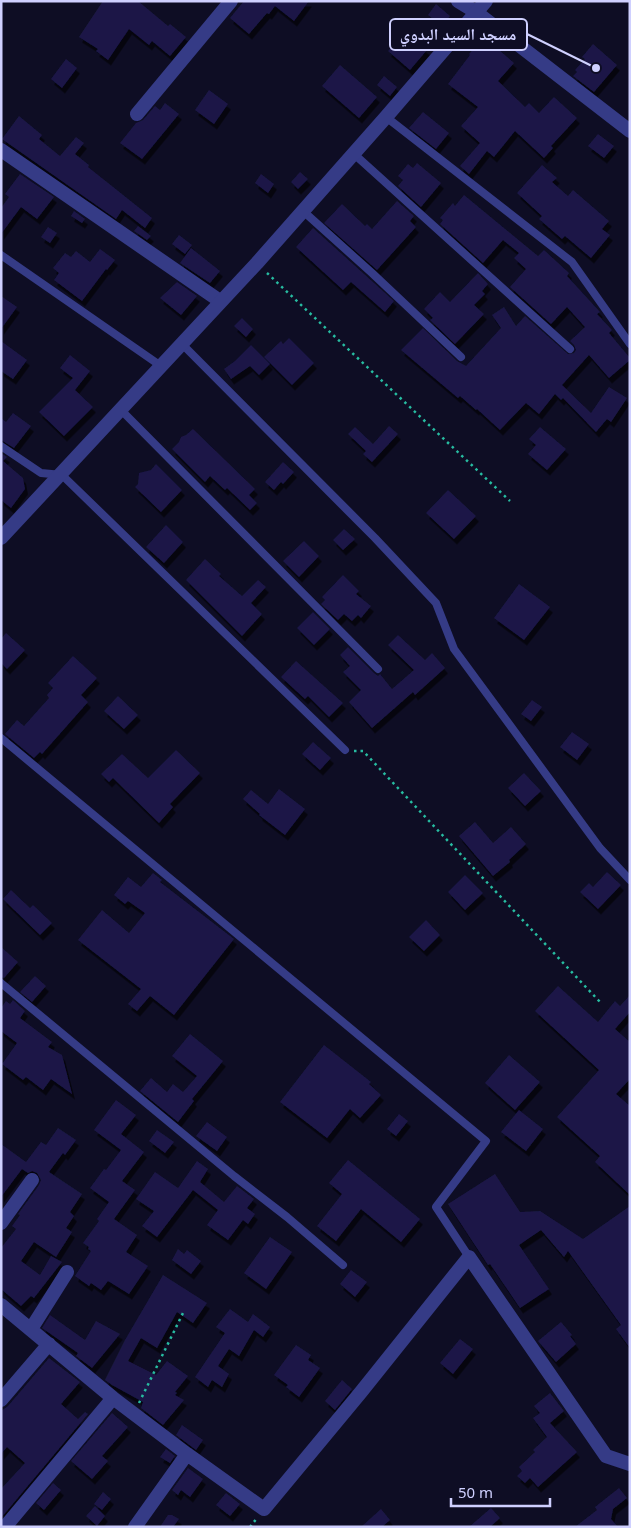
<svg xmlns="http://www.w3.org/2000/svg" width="631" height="1528" font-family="'Noto Sans','Noto Naskh Arabic',sans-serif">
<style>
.building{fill:#1b1846;filter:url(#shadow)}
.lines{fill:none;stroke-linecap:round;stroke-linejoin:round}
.path{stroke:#27bca1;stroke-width:2.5;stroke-dasharray:2.5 4;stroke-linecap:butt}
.service{stroke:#353b86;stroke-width:8}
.minor{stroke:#353b86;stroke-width:14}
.tertiary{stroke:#353b86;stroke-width:14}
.leader{fill:none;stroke:#cfd0ff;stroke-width:2}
.callout-dot{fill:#cfd0ff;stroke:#0e0d24;stroke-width:2}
.callout{fill:#0e0d24;stroke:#cfd0ff;stroke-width:2}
.callout-label{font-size:16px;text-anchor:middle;font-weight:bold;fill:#cfd0ff}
</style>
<defs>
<filter id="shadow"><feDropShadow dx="3" dy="5.5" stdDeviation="0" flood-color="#0009"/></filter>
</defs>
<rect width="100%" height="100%" fill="#0e0d24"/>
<path class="building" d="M103 1H138L168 26 170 24 186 37 170 56 152 41 149 45 129 29 108 60 96 51 98 49 79 37Z
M244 1H309L294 21 275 6 269 14 267 13 249 34 230 18Z
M436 4 450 16 442 26 428 15Z
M405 32 427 50 410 70 388 51Z
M480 42 491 43 514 63 498 81 525 107 529 103 539 113 554 97 577 118 551 146 553 148 544 158 515 131 494 157 487 151 469 174 460 166 480 143 461 126 478 107 448 84 470 55 469 54Z
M593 44 617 65 594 92 573 76 577 72 575 70 585 59 582 57Z
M66 59 77 68 62 88 51 79Z
M340 65 377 97 359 118 322 86Z
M384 76 397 87 390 96 377 85Z
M209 90 228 104 214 124 195 110Z
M165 103 179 114 142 159 120 143 136 123 143 120 155 106 160 110Z
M423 112 449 133 436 149 409 128Z
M19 116 42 135 39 139 60 156 76 137 84 143 75 154 89 165 88 167 152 218 145 228 122 210 116 219 2 139Z
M598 134 614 146 604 158 588 146Z
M417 163 441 183 421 207 398 186 403 180 398 176 408 164 413 168Z
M542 165 557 178 552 182 568 196 573 190 609 221 602 229 610 235 591 258 565 236 562 239 539 219 542 216 517 193Z
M300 172 308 179 298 189 291 182Z
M20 174 54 197 37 219 21 207 1 234V208L9 197 5 194Z
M261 174 274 184 268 193 255 183Z
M464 195 538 256 544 250 569 273 567 276 600 312 597 314 612 330 609 333 630 358V360L609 378 589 355 562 385 591 413 609 387 627 398 611 422 607 419 596 432 563 398 561 400 555 394 539 414 526 403 500 430 477 409 476 410 460 396 458 398 401 350 423 328 457 361 466 366 501 328 492 315 504 307 516 326 525 316 568 354 574 353 576 350 574 345 570 341 585 327 567 307 551 324 510 287 526 269 514 258 519 253 503 240 483 263 440 224 443 220 440 218 453 203 455 206Z
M397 201 414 216 410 221 416 227 377 270 324 223 342 204 365 226 367 224 372 229Z
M74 211 85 219 82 223 71 216Z
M138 226 151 236 147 240 134 231Z
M48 227 57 233 50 243 41 237Z
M313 228 394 301 385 312 351 282 343 290 296 247Z
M179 235 192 245 185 254 172 244Z
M191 248 220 271 210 283 180 263Z
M100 249 115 260 107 270 106 269 82 301 54 280 59 273 53 268 65 253 71 257 76 251 90 262Z
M478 273 488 284 482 291 485 294 474 305 484 314 455 344 430 320 433 318 424 309 440 292 450 302Z
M177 282 197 296 181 315 160 298Z
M1 296 17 307 1 329Z
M242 318 253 329 246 337 234 326Z
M289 338 314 363 292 385 264 357 281 341 283 344Z
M1 341 27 360 13 379 1 371Z
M251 345 270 364 259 375 250 366 231 379 224 369 235 361Z
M70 355 90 371 75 390 93 407 64 436 39 412 73 378 60 368Z
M13 413 31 426 14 448 1 440V418L6 422Z
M389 426 398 434 372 462 363 454 366 451 348 434 355 427 373 444Z
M540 427 566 449 547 470 528 454 536 445 529 439Z
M193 429 255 489 249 495 257 503 250 510 227 488 225 490 210 476 205 482 172 449 179 442 181 437 186 435Z
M1 453 7 457 3 461 23 478 25 489 11 508 1 500Z
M283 462 294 472 283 484 281 482 274 490 265 482Z
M156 464 182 490 161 512 135 487 138 484 139 473 151 470Z
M448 490 476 516 454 539 426 513Z
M166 525 183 542 164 563 146 547Z
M344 529 355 539 343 550 333 540Z
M304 541 319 556 299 577 283 561Z
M205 559 221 574 219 576 242 596 258 580 266 587 251 603 262 614 242 636 186 580Z
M343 575 359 591 356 594 371 606 361 618 358 615 352 621 344 614 338 620 321 604 325 600 322 597Z
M519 584 550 607 524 640 494 618Z
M313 612 330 629 314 645 297 628Z
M6 633 25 650 7 669 1 663V639Z
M398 635 425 660 432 653 445 668 415 695 413 692 372 728 349 702 361 690 343 672 350 666 340 655 348 647 374 673 378 676 380 674 392 689 414 670 388 645Z
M73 656 97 678 81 695 88 702 42 754 40 752 34 758 5 734 17 720 24 726 49 698 47 695 53 688 48 683Z
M296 661 343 703 329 717 308 696 305 699 281 677Z
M118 696 138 715 124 729 104 711Z
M532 700 542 707 531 721 521 714Z
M572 732 589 744 577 760 560 747Z
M313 742 331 758 320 770 302 754Z
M176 750 200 773 170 804 173 807 159 823 113 778 109 782 101 774 122 754 148 778Z
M524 773 541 791 525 806 508 788Z
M279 789 305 809 285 835 259 815 260 814 243 799 251 790 268 804Z
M475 822 493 843 511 827 526 844 509 860 510 862 493 876 459 836Z
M607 872 621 885 598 909 580 892 589 883 593 887Z
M153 873 162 880 160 882 234 939 174 1015 150 996 137 1011 128 1004 141 989 78 940 102 910 129 933 145 913 128 901 125 904 114 895 128 877 141 887Z
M465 875 483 893 465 910 448 892Z
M11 890 30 908 33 905 52 923 40 935 3 899Z
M426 920 440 935 424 951 409 937Z
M1 947 18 962 4 978 1 977Z
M35 976 46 986 32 1002 20 992Z
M558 986 598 1022 615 1001 620 1006 630 995V1012L615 1029 630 1042V1079L616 1094 630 1106V1195L595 1162 600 1156 557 1117 599 1070 535 1011Z
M13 1000 25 1011 20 1018 52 1042 48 1047 62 1055 72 1094 51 1079 43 1090 26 1077 23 1080 2 1064 17 1043 1 1031V1008L6 1001 10 1004Z
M190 1034 223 1061 192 1099 194 1101 178 1122 140 1091 151 1078 167 1092 173 1084 183 1092 197 1076 172 1056Z
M324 1045 371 1082 369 1084 381 1095 360 1118 350 1109 327 1138 280 1102Z
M509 1055 540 1082 515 1110 485 1083Z
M116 1100 136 1115 121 1134 144 1152 122 1181 135 1190 114 1219 137 1235 126 1252 148 1266 129 1294 108 1281 101 1290 91 1283 89 1286 75 1276 91 1251 88 1249 89 1247 83 1243 99 1221 97 1219 109 1202 90 1188 104 1169 106 1170 121 1150 94 1130Z
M519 1110 543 1129 526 1151 501 1132Z
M399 1114 408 1121 396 1136 387 1129Z
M207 1122 227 1137 217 1151 196 1136Z
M58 1128 76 1140 65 1155 63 1153 49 1172 82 1194 70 1212 74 1216 66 1228 72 1232 56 1257 34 1242 21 1261 40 1275 51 1256 62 1262 34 1298 31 1296 21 1306 1 1289V1248L16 1229 12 1226 20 1215 18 1214 39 1185 41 1180 37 1173 32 1171 28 1173 22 1169 1 1197V1144L26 1162 41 1142 46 1145Z
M157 1130 174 1142 165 1153 149 1141Z
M348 1160 420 1219 401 1242 361 1209 336 1241 317 1226 342 1194 329 1183Z
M197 1161 208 1169 200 1182 224 1202 237 1186 254 1199 247 1208 255 1214 248 1224 243 1220 228 1240 207 1225 218 1210 193 1190 157 1237 142 1226 154 1211 136 1199 155 1172 178 1188Z
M495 1174 520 1212 540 1211 583 1239 630 1206V1348L616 1329 621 1325 568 1251 564 1257 541 1230 519 1245 549 1289 520 1308 490 1264 488 1265 448 1204Z
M270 1237 292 1252 266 1289 244 1273Z
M178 1249 184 1254 187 1250 201 1261 191 1274 172 1260Z
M351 1270 367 1282 355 1297 340 1284Z
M163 1275 207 1303 193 1323 177 1312 157 1348 141 1338 128 1361 156 1375 167 1361 188 1376 175 1392 177 1393 175 1395 184 1400 163 1425 141 1408 143 1402 112 1385 105 1380 125 1340Z
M230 1309 248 1322 253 1314 270 1327 263 1337 254 1330 239 1356 229 1349 218 1366 229 1374 222 1387 212 1380 208 1387 195 1377 225 1333 216 1327Z
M50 1315 85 1340 96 1321 120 1334 92 1368 76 1356 78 1353 42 1328Z
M561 1322 572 1335 570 1336 576 1344 556 1362 538 1341Z
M460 1339 473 1349 453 1374 440 1363Z
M296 1345 311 1355 308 1360 320 1368 299 1397 286 1387 288 1385 274 1375Z
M49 1358 80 1382 61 1404 78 1419 85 1412 88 1414 1 1518V1489L25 1463 7 1447 1 1454V1411L8 1406Z
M342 1380 352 1389 335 1410 325 1401Z
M550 1393 564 1411 550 1423 577 1452 538 1487 530 1478 525 1483 517 1476 522 1471 519 1467 535 1452 533 1450 547 1437 533 1418 540 1413 534 1406Z
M112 1413 128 1427 102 1456 108 1461 92 1479 71 1461Z
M182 1425 203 1440 196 1450 176 1435Z
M166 1449 175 1456 170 1463 160 1457Z
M188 1468 203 1479 190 1497 181 1490 178 1495 172 1490Z
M53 1483 61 1490 44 1510 36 1503Z
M619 1488 627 1498 613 1509 611 1519 618 1527H575L597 1510 595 1507Z
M103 1492 111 1499 102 1510 94 1504Z
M226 1493 240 1504 230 1516 216 1505Z
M95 1506 105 1516 97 1526 86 1516Z
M491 1508 500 1518 490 1527H469Z
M381 1509 390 1520 382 1527H361Z
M168 1515H172L179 1519 173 1527H160Z"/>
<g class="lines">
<path class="path" d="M267 273 510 501
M354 751H363L600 1002
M139 1403 183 1313
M250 1527 257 1518"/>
<path class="service" d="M386 117 572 262 630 344
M354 154 570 349
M303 211 372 273 461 357
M1 255 161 366
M182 344 375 538 436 603 454 649 600 848 630 880
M121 410 378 669
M1 446 41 473 62 475 345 750
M1 738 486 1141 436 1207 469 1257
M1 983 234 1176 287 1217 343 1265"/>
<path class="minor" d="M458 1 476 12 630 131
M137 114 231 1
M1 150 220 301
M1 1223 32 1180
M1 1305 113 1398 187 1454 264 1509 361 1392 469 1257 606 1456 630 1464
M31 1329 67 1272
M1 1400 49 1344
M5 1527 113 1398
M135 1527 187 1454"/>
<path class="tertiary" d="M1 538 257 263 386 117 486 1"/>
</g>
<path class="leader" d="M596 68L527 34"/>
<circle class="callout-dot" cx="596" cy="68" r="5"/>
<rect class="callout" x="390" y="19" width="137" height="31" rx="5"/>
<g class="callout-label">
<text x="458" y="40">مسجد السيد البدوي</text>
</g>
<rect width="631" height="1528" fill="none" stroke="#cfd0ff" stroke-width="5"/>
<path d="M451 1498v8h99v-8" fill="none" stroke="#cfd0ff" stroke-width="2.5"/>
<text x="458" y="1498" font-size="15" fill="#cfd0ff" stroke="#0e0d24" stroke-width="4" paint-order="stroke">50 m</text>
</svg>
